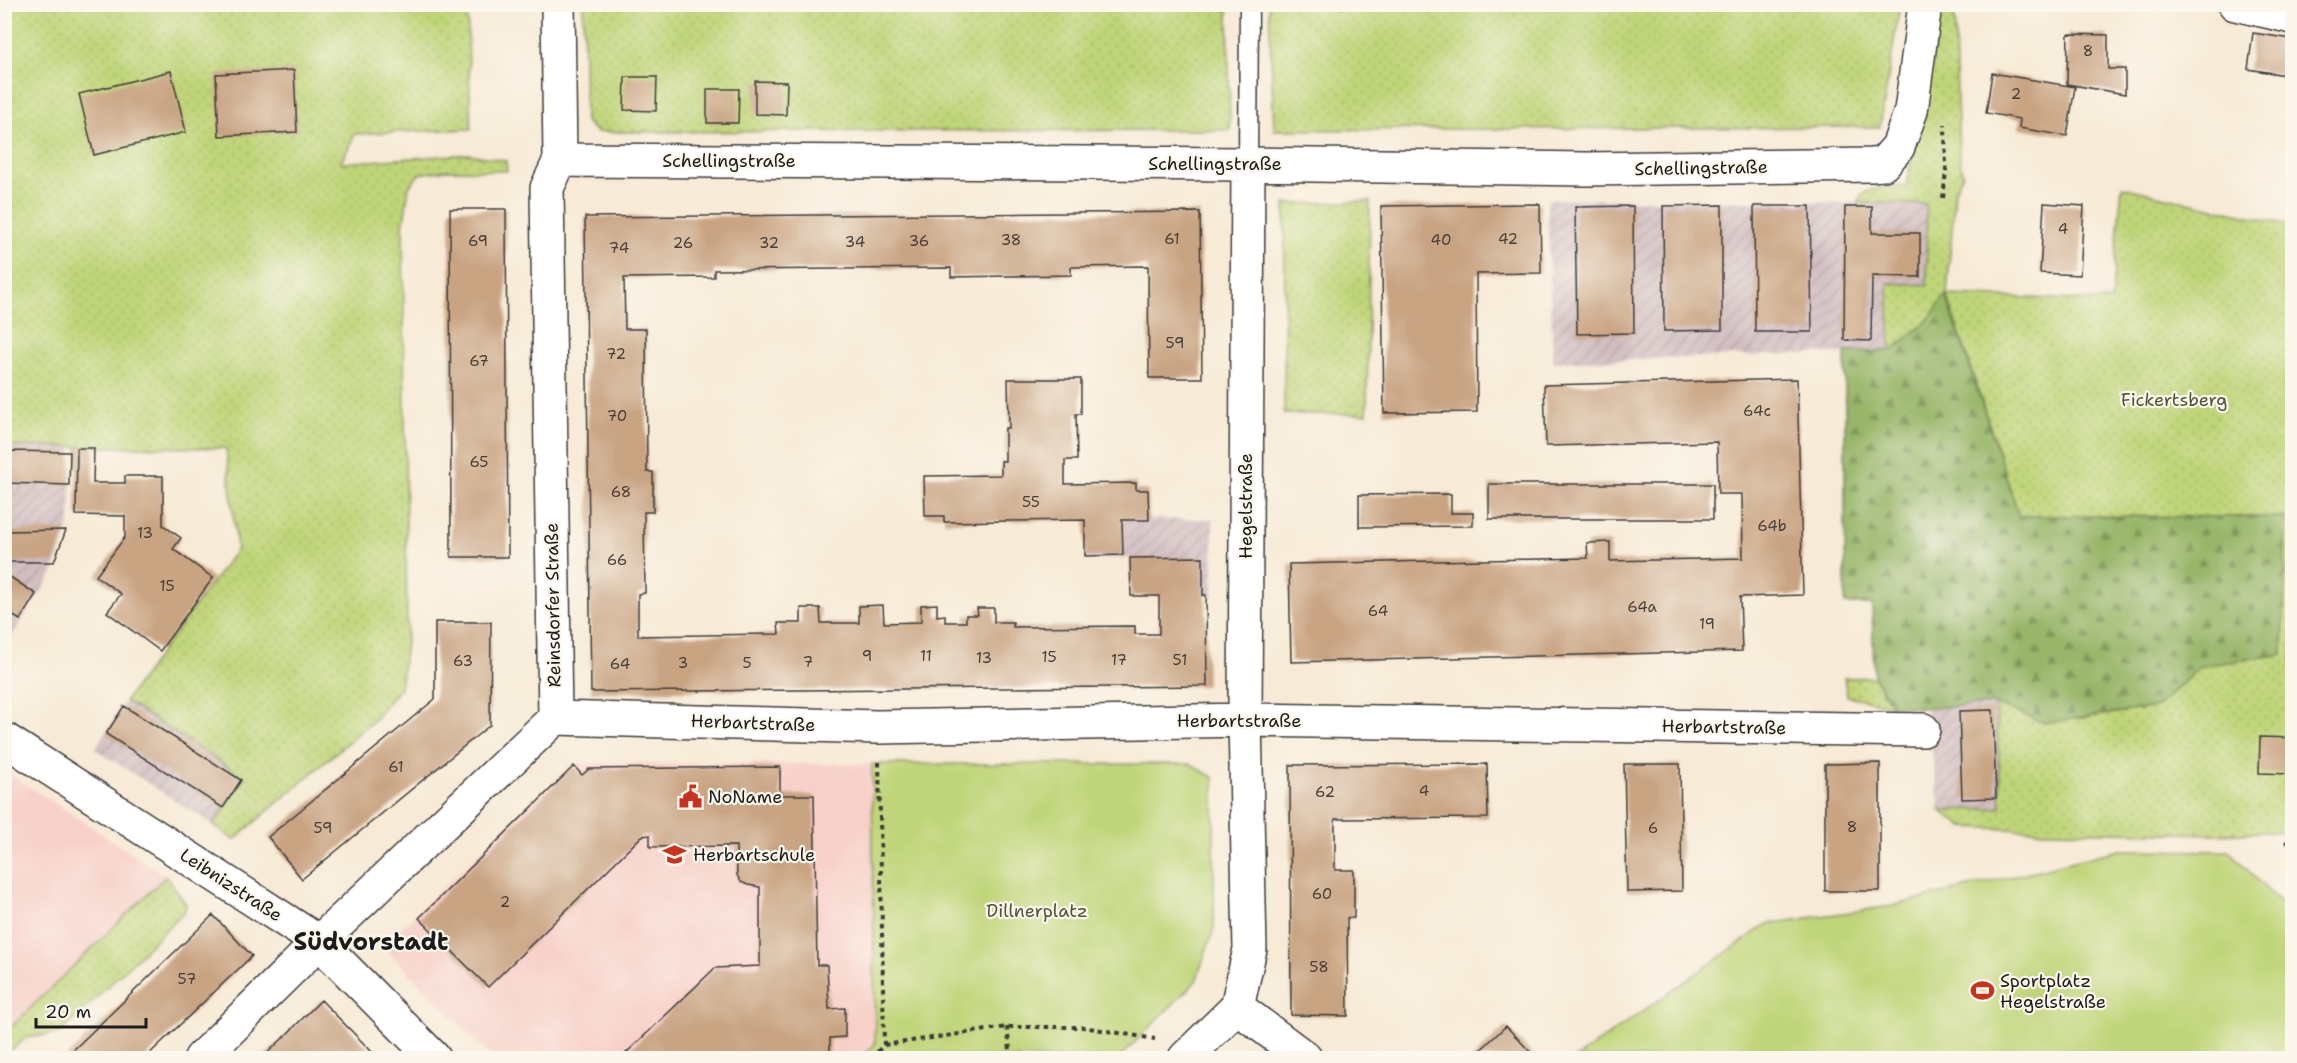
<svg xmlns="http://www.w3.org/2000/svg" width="2297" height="1063" font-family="'Shantell Sans',sans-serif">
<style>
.built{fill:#f7d0c9}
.industrial{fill:url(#industrial-furrows)}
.grass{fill:url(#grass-dots);stroke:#6e784a;stroke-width:1.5}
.forest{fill:url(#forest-firs);stroke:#5a6942;stroke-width:1.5}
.park{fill:#c0d579;stroke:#6e784a;stroke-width:1.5}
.building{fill:#c9a483}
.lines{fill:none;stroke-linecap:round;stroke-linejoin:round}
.lane-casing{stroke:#3d3b38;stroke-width:21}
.street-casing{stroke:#3d3b38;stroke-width:36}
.path{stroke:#3d3b38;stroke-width:4;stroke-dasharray:4.5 4.5;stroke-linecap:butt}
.lane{stroke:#fff;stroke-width:18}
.street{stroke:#fff;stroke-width:33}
.labels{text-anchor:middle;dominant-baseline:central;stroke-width:4.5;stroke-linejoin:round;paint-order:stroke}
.number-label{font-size:15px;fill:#473e36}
.street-label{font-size:18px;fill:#1c1c1c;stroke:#fbf7ec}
.park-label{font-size:18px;fill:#4d5438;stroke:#fbf7ec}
.poi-label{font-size:18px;fill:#1c1c1c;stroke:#fbf7ec;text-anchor:start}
.district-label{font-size:24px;font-weight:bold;fill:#1c1c1c;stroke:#fbf7ec}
</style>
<defs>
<pattern id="industrial-furrows" width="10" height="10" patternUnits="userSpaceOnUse" patternTransform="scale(1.5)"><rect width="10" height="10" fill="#d2bec1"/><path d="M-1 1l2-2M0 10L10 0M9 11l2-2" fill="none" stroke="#b4a3a5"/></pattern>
<pattern id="grass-dots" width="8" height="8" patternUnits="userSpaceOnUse" patternTransform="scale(1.5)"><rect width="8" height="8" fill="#c0d579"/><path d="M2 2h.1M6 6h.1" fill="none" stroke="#a4b668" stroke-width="1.8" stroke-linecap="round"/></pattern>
<pattern id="forest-firs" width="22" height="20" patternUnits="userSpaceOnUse" patternTransform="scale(1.5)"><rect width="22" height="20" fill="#98b669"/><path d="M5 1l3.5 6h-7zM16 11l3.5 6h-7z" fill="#7b9356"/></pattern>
</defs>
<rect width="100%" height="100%" fill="#fbf7ec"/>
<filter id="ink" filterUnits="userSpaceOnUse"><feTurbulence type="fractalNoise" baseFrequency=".0167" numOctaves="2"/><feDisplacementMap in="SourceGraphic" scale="12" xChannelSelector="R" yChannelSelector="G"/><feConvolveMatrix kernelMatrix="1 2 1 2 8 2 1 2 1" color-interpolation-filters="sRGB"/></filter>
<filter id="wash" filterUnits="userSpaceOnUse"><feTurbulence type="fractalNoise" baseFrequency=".008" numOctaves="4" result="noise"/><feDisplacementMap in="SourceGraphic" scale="24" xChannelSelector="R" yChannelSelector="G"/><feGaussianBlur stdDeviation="1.35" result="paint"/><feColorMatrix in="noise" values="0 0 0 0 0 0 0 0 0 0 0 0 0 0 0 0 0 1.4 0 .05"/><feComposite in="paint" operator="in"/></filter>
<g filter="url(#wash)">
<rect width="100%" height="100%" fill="#f7ead6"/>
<path class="built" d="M572 763 872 764 875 1044 860 1058H492L383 946Z
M5 771 166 876 5 1033Z"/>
<path class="industrial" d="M1547 199 1926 204 1927 285 1888 283 1891 351 1553 362Z
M5 446H72L70 522 53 573 5 646Z
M1213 519V596H1131L1130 558 1085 559V520Z
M125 701 245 778 213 825 95 749Z
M1996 704 2001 809 1940 810 1926 708Z"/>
<path class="grass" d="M1938 4 1954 5 1959 156 1963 174 1955 190 1947 295 2111 301 2122 187 2289 225 2292 188V831L2219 834 2047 831 1963 827 1940 810 2001 808 1996 704 2045 723 2157 707 2201 666 2283 654 2285 517 2019 516 1947 295 1927 321 1891 351 1888 283 1927 285 1926 204 1859 203 1861 195 1873 189 1906 186 1932 65Z
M5 5H467L471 129 355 134 341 163 469 154 506 161 507 171 447 170 419 174 409 187 403 227 407 636 400 688 374 720 234 840 213 825 245 778 125 701 237 549 226 448 5 446Z
M583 5H1228L1230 130 596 132 585 121Z
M1269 5V4L1900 5 1880 127 1274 130Z
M1370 201 1367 414H1284L1285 204Z
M1874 677 1892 706 1847 696 1844 678Z
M166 876 186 904 185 911 60 1033 26 1038 5 1055V1033Z"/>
<path class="forest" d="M1946 295 2019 516 2286 517 2283 654 2201 666 2157 707 2045 723 1996 704 1926 708 1892 706 1874 677 1872 604H1845V352L1891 351 1927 321Z"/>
<path class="park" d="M872 764H1191L1214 778V928L1196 981 1119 1058H860L875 1044Z
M2119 850 2229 851 2282 905 2292 911V1058H1576L1767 924 1892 906Z"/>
<g id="blocks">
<path class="building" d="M2253 33 2292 39V76L2248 69Z
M2068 34 2108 35V69H2125V94L2067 84Z
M294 70 297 132 219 136 216 74Z
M171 71 186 132 94 155 79 94Z
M1992 73 2075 87 2067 136 2019 128 2020 119 1986 113Z
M625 77H657L656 111 624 110Z
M755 81 787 82 786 115 755 114Z
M707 89H739L738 123H707Z
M2044 203 2084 206 2080 275 2040 273Z
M1540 204 1541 273 1476 274 1477 412 1384 413 1381 206Z
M1722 205V330L1664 331 1663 206Z
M1633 206 1634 333 1577 334 1575 207Z
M1754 206H1810L1812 332H1755Z
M1845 207H1872V233H1920V277L1872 276 1871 341 1844 340Z
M450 209H506L508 557H451Z
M1200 212 1202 378H1149L1148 266 1071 267V275L951 277V268L714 270V277L624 278 625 329H646L647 472H653V512H644L645 593 638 594V636L779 634 778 623H801V608H820L821 623H859V606L883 605 884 623 921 622V605L937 604V616L945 615V622H966V615H978L977 608H994V622H1013V627L1135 626V634H1159V596H1131L1130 558 1203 557V595H1206L1207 686 591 692 585 217Z
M1008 379H1081V414H1076L1077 460H1065V484L1136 483V490H1148L1149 520H1122L1123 555 1085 556V520L944 522V516H925L924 476 1001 475V461H1005V428H1009Z
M1797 379 1803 595 1740 597 1742 651 1291 662 1289 564 1588 558 1587 543 1610 542V561L1743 558 1742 494H1718L1717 442 1546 446 1544 385Z
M77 448H94L93 483H125V476H163V525L181 538 173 549 213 578 160 651 107 612 121 594 96 576 125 537V516L76 515Z
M4 451 70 452 69 485 4 483Z
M1489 484H1713V519H1489Z
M1451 494V513H1473V526L1359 527V495Z
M66 530 54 562H4V531Z
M4 573 36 594 20 620 4 610Z
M435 622H491L490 725 302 879 268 837 435 699Z
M124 706 241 780 223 808 106 734Z
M1993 710 1996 798 1962 799 1959 711Z
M2260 737 2292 738V774L2259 773Z
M1880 763V891H1825V764Z
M1487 764 1488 818 1335 819V870H1354V918H1347L1348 1016 1291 1015 1290 765Z
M1624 764H1680L1682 891 1627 892Z
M574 766 582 775 589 769 780 767V795H814L817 965H827L829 1009 845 1008V1037L830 1038V1058H621L715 968 760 966V887L748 885 741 882 737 875 736 846 650 847V835L642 836 488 987 419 918Z
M213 915 252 956 145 1058H65Z
M321 1000 378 1058H262L281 1040Z
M1506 1026 1536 1058H1472Z"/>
</g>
</g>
<g filter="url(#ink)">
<use href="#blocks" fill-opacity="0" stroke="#3d3b38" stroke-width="1.5"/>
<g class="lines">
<defs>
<path id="lane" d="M1248 164 1249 4"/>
<path id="street" d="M2235 4 2292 17
M560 160 1248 164 1586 169 1871 165 1883 164 1898 147 1911 111 1925 4
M555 718 878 727 1245 720 1923 730
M4 739 319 942 434 1058
M1237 1007 1305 1058
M201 1058 319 942 555 718 547 188 560 160 558 4
M1185 1058 1237 1007 1250 949 1245 720 1248 164"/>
</defs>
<use href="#lane" class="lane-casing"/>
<use href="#street" class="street-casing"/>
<path class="path" d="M867 4 1222 7
M1277 7 1738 4
M1943 198 1946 171 1945 124
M2287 438 2292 439
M2285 843 2292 840
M1007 1027 1011 1058
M884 1045 1007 1027H1083L1155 1039
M871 1058 884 1045 879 761"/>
<use href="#lane" class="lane"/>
<use href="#street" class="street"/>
</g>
</g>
<defs>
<symbol id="civic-bare" viewBox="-9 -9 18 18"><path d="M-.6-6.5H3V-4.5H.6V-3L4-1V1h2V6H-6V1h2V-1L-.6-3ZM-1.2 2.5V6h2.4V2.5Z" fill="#c8321e" stroke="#fbf7ec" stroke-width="2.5" paint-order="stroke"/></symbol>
<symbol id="school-bare" viewBox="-9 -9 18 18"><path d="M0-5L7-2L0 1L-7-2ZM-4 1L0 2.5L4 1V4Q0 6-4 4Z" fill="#c8321e" stroke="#fbf7ec" stroke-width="2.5" paint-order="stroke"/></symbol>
<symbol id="stadium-bare" viewBox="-9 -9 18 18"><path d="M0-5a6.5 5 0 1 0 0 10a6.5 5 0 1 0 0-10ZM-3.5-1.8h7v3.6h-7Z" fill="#c8321e" stroke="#fbf7ec" stroke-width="2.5" paint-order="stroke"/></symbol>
</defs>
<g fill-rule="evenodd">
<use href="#civic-bare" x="674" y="780" width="33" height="33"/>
<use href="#school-bare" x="658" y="838" width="33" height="33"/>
<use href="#stadium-bare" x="1966" y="974" width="33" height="33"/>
</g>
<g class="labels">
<g class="number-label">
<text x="2088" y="51">8</text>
<text x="2016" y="94">2</text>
<text x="2063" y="229">4</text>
<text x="1172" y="239">61</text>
<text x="1508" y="239">42</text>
<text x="1011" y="240">38</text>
<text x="1441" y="240">40</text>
<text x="478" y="241">69</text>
<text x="919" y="241">36</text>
<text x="855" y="242">34</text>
<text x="683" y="243">26</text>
<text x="769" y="243">32</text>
<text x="619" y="248">74</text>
<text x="1175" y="343">59</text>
<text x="616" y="354">72</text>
<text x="479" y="361">67</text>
<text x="1757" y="411">64c</text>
<text x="617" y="416">70</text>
<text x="479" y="462">65</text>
<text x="621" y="492">68</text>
<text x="1031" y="502">55</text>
<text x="1772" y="526">64b</text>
<text x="145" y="533">13</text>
<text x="617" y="560">66</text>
<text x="167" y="586">15</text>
<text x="1642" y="607">64a</text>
<text x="1378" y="611">64</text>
<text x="1707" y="624">19</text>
<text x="867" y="656">9</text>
<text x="926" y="656">11</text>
<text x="1049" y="657">15</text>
<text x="984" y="658">13</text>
<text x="1119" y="660">17</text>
<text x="1180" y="660">51</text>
<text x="463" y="661">63</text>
<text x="808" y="662">7</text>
<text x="683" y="663">3</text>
<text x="747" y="663">5</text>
<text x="620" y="664">64</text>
<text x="396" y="767">61</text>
<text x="1424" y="791">4</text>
<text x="1325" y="792">62</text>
<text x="1852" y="827">8</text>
<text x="323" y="828">59</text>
<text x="1653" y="828">6</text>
<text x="1322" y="894">60</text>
<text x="505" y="902">2</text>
<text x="1319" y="967">58</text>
<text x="187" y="979">57</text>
</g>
<g class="street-label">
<text x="729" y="161">Schellingstraße</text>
<text x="1215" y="164">Schellingstraße</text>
<text transform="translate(1701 168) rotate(-1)">Schellingstraße</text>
<text transform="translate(1246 506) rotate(-90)">Hegelstraße</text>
<text transform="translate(553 605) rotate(-91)">Reinsdorfer Straße</text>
<text x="1239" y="721">Herbartstraße</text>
<text transform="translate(753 723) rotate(2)">Herbartstraße</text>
<text transform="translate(1724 727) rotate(1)">Herbartstraße</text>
<text transform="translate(231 885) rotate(33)">Leibnizstraße</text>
</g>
<g class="park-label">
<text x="2174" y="400">Fickertsberg</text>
<text x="1037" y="911">Dillnerplatz</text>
</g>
<g class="poi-label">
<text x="708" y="797">NoName</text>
<text x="693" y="855">Herbartschule</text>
<text x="2000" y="981">Sportplatz<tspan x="2000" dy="21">Hegelstraße</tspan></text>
</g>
<g class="district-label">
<text x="371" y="942">Südvorstadt</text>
</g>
</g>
<rect width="2297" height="1063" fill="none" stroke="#fbf7ec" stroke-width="24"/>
<path d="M36 1018v9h110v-9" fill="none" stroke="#1c1c1c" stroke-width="3"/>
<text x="45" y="1018" font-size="18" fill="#1c1c1c" stroke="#fbf7ec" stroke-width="4.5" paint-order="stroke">20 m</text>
</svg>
